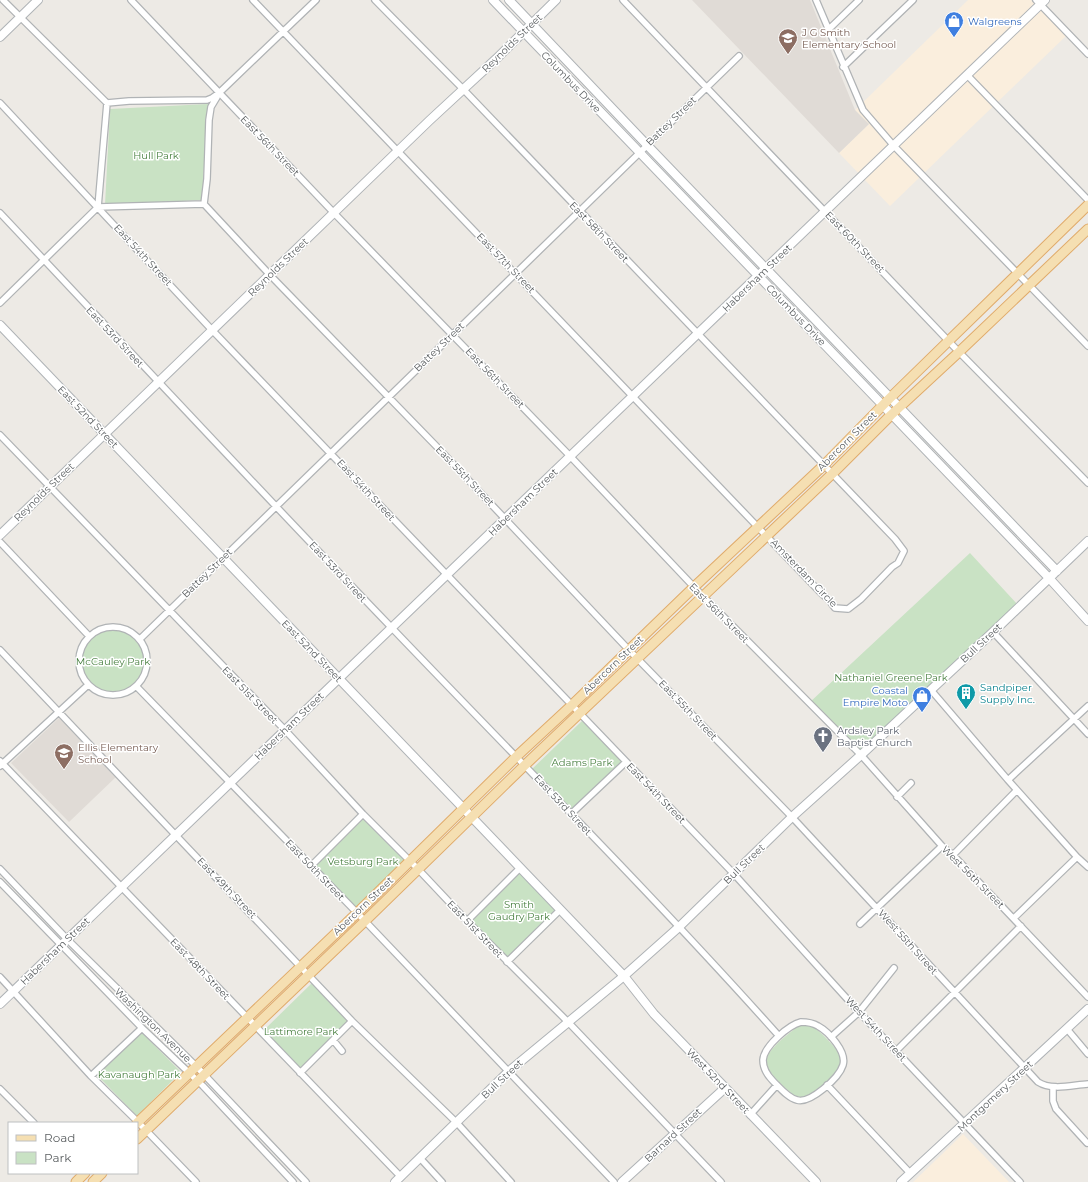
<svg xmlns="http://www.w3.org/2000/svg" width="1088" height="1182" font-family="Montserrat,sans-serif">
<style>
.commercial{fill:#faeedd}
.education{fill:#e0dbd6}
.green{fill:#c9e2c4}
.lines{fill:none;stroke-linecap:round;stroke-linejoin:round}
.street-casing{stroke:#b0b3b5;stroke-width:8}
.secondary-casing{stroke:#afb3b6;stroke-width:10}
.primary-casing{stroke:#e0ab6b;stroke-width:11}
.street{stroke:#fff;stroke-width:5.5}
.secondary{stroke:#fff;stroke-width:8}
.primary{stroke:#f5dfb2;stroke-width:9}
.labels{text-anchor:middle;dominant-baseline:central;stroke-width:3;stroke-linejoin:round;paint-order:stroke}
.shop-label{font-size:10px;fill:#366cbe;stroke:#fff;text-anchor:start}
.education-label{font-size:10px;fill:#785e54;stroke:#fff;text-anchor:start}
.street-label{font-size:10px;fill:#5d6163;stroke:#fff}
.park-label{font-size:10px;fill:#477f3f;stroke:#fff}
.culture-label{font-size:10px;fill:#0d838f;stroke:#fff;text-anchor:start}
.worship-label{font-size:10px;fill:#5b616d;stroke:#fff;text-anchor:start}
</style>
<rect width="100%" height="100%" fill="#edeae5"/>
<path class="commercial" d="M968 0H1031L1066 36 890 206 839 153 869 124 855 110Z
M963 1134 1009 1182H913Z"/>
<path class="education" d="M692 0H810L855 110 869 124 839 153Z
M59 718 116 777 69 822 11 763Z"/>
<path class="green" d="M208 104 202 200 105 205 110 109Z
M970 553 1019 606 861 755 809 703Z
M79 661a34 34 0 1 1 68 0a34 34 0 1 1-68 0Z
M582 721 623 762 571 811 532 769Z
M363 819 406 862 356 909 315 867Z
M519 869 560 910 507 962 467 921Z
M313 982 349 1021 301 1070 263 1031Z
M801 1024C812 1024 818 1030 826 1038 831 1044 841 1052 841 1061 841 1070 813 1097 803 1098 798 1099 793 1096 790 1092 783 1086 774 1078 769 1070 767 1067 766 1062 767 1058 770 1047 792 1031 801 1024Z
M141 1032 181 1072 137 1116 97 1075Z"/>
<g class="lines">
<defs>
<path id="street" d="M3 0 107 103
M131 0 334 213 570 456 694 587 861 755 942 846 953 855 1088 997
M253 0 821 593 829 600 835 608 848 609 861 599 892 567 898 563 904 551 895 539 463 89 375 0
M623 0 959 352 1088 483
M816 0 863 110 894 146 1088 346
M1036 0 1088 54
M828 30 859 0
M843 67 913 0
M967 75 1088 200
M0 103 212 330 734 874 859 1012 1020 1182
M107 103 129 101 207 100 212 98 219 93 316 0
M204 204 270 275 440 450 628 649 792 817 1038 1082C1052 1091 1072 1085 1088 1084
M204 204 207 179 209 120 211 107 217 97
M98 207 204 204
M0 213C130 351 259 490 391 627 521 763 654 896 779 1036
M0 303 98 207 107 103
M0 435 285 730 363 814 418 869 467 921 569 1023 721 1182
M0 542 89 636
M79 661a34 34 0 1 1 68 0a34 34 0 1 1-68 0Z
M993 632 1088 734
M140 639 739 56
M0 650 352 1021 457 1123 511 1182
M136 686 365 921 614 1182
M931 690 1008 780 1077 857 1088 867
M0 761 401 1177
M0 766 88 685
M1008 780 1088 706
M897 797 911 783
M571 814 626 762
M953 855 1017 790
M311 866 363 814
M0 869 67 939 196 1066 306 1182
M0 882 142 1028 203 1086 293 1182
M1014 918 1077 857
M467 921 519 869
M860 924 942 846
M507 962 560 910
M0 977 91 1076 138 1122 196 1182
M801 1022C807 1022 813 1023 818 1026 829 1032 847 1052 843 1065 839 1078 810 1104 797 1100 788 1098 780 1088 773 1081 767 1075 763 1069 763 1060 764 1046 789 1025 801 1022Z
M1067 1029 1088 1054
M831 1037 859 1012 894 968
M333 1040 342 1051
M896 1051 1021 926
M300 1073 352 1021
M91 1076 142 1028
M827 1085 910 1173
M1053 1087V1101L1056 1109 1087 1143
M0 1089 34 1123
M750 1115 777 1085
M420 1158 442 1182"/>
<path id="secondary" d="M493 0 1049 578 1088 621
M509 0 647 145 1057 571
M0 37 38 0
M0 325 624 976 654 1014 816 1182
M0 535 430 120 496 59 556 0
M0 1004 1045 0
M395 1182 508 1072 624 976 679 927 792 817 861 755 993 632 1088 541
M622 1182 725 1088
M901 1182 1088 1009"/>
<path id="primary" d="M137 1123 357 913 517 756 572 705 694 587 824 465 890 398 1088 205
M137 1139 365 921 525 765 832 474 891 415 959 352 1088 229
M76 1182 85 1173
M93 1182 102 1173"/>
</defs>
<use href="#street" class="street-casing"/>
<use href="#secondary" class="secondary-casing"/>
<use href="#primary" class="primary-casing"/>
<use href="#street" class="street"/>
<use href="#secondary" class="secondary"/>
<use href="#primary" class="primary"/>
</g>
<defs>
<symbol id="shop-pin" viewBox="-11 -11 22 30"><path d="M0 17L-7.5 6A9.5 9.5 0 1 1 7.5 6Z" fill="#3f7fe0" stroke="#fff"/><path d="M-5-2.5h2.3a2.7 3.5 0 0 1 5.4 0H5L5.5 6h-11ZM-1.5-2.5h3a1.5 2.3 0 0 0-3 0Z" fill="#fff"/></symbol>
<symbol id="school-pin" viewBox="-11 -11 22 30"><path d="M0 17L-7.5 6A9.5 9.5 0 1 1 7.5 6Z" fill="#8d6e63" stroke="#fff"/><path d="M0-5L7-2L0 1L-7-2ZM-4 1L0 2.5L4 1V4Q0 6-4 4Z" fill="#fff"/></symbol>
<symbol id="building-pin" viewBox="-11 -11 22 30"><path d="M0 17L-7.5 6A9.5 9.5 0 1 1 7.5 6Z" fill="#0f9aa8" stroke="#fff"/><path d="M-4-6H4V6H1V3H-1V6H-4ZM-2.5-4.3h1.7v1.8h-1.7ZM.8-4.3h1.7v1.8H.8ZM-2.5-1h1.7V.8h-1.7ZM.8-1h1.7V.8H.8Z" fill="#fff"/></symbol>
<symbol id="church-pin" viewBox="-11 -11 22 30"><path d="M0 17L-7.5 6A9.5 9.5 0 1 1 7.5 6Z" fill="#6b7280" stroke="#fff"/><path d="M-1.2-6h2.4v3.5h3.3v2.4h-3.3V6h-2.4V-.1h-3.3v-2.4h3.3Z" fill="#fff"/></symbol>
</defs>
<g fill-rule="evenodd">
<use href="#shop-pin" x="943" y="10" width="22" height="30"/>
<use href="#school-pin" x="777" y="27" width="22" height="30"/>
<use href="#building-pin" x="955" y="682" width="22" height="30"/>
<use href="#shop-pin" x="911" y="685" width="22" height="30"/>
<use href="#church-pin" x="812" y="725" width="22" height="30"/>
<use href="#school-pin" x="53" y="742" width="22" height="30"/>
</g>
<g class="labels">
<g class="shop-label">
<text x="968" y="21">Walgreens</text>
<text x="908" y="690" text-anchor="end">Coastal<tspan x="908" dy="12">Empire Moto</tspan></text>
</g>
<g class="education-label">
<text x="802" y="32">J G Smith<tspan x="802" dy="12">Elementary School</tspan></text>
<text x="78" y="747">Ellis Elementary<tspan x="78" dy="12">School</tspan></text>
</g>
<g class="street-label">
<text transform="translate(512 43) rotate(-44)">Reynolds Street</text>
<text transform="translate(571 82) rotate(46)">Columbus Drive</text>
<text transform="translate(671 121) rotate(-44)">Battey Street</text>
<text transform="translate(270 146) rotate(46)">East 56th Street</text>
<text transform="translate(599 232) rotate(46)">East 58th Street</text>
<text transform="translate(855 242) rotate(46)">East 60th Street</text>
<text transform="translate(143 255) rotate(47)">East 54th Street</text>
<text transform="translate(506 263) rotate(46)">East 57th Street</text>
<text transform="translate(278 267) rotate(-44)">Reynolds Street</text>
<text transform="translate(757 278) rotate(-44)">Habersham Street</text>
<text transform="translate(796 315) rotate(46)">Columbus Drive</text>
<text transform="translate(115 337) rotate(47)">East 53rd Street</text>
<text transform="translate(439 347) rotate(-44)">Battey Street</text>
<text transform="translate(495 378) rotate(46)">East 56th Street</text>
<text transform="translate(88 417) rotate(46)">East 52nd Street</text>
<text transform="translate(847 441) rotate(-45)">Abercorn Street</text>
<text transform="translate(465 476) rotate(46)">East 55th Street</text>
<text transform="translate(366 490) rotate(47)">East 54th Street</text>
<text transform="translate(44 492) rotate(-44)">Reynolds Street</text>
<text transform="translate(523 502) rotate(-44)">Habersham Street</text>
<text transform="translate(338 572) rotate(47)">East 53rd Street</text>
<text transform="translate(207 573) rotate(-44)">Battey Street</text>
<text transform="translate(804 573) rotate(46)">Amsterdam Circle</text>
<text transform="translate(719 613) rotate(45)">East 56th Street</text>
<text transform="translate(981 643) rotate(-43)">Bull Street</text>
<text transform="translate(312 651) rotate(46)">East 52nd Street</text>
<text transform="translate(613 665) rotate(-44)">Abercorn Street</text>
<text transform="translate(250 695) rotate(46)">East 51st Street</text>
<text transform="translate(688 710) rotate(46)">East 55th Street</text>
<text transform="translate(289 726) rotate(-44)">Habersham Street</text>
<text transform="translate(656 793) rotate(46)">East 54th Street</text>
<text transform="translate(563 805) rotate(47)">East 53rd Street</text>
<text transform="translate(744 864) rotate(-44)">Bull Street</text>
<text transform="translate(315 870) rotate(46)">East 50th Street</text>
<text transform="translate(973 877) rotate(45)">West 56th Street</text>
<text transform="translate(227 888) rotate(46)">East 49th Street</text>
<text transform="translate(363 906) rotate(-44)">Abercorn Street</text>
<text transform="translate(475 929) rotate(46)">East 51st Street</text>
<text transform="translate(908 942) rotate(48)">West 55th Street</text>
<text transform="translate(55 951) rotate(-44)">Habersham Street</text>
<text transform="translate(200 969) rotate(46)">East 48th Street</text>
<text transform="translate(153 1025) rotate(44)">Washington Avenue</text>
<text transform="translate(876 1029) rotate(47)">West 54th Street</text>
<text transform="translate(502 1079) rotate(-43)">Bull Street</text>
<text transform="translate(718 1081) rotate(46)">West 52nd Street</text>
<text transform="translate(995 1096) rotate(-43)">Montgomery Street</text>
<text transform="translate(673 1135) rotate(-43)">Barnard Street</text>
</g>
<g class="park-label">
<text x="156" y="155">Hull Park</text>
<text x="113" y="661">McCauley Park</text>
<text x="891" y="677">Nathaniel Greene Park</text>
<text x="582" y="762">Adams Park</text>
<text x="363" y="861">Vetsburg Park</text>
<text x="519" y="904">Smith<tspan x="519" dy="12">Gaudry Park</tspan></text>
<text x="301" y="1031">Lattimore Park</text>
<text x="139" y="1074">Kavanaugh Park</text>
</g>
<g class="culture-label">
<text x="980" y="687">Sandpiper<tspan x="980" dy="12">Supply Inc.</tspan></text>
</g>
<g class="worship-label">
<text x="837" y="730">Ardsley Park<tspan x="837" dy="12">Baptist Church</tspan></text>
</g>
</g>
<rect x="8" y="1122" width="130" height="52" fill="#ffffff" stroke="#bec0c1"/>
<rect x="16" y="1135" width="20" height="6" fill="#f5dfb2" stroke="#bec0c1"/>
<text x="44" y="1142" font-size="12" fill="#5d6163">Road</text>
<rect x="16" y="1152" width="20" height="12" fill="#c9e2c4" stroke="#bec0c1"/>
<text x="44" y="1162" font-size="12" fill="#5d6163">Park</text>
</svg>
